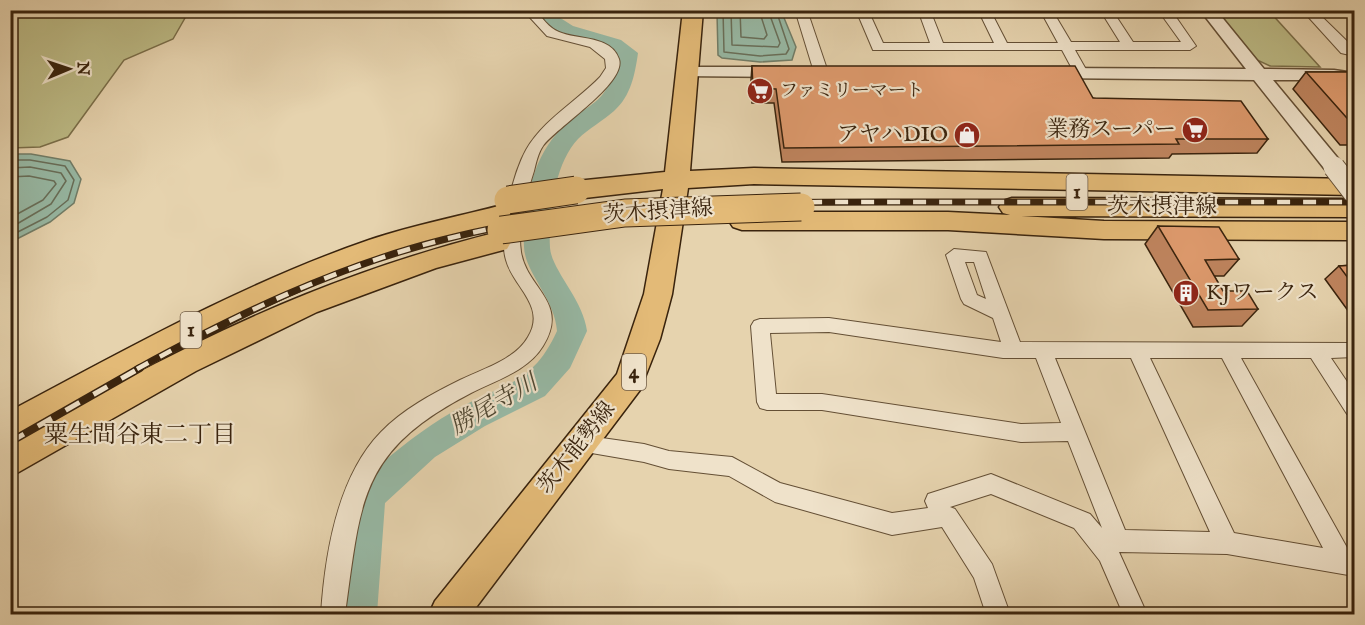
<svg xmlns="http://www.w3.org/2000/svg" width="1365" height="625" font-family="'IM FELL English','Noto Serif JP',serif">
<style>
.green{fill:#bcba85;stroke:#7a6e49;stroke-width:1.5}
.water{fill:#97b9a5;stroke:#717d68;stroke-width:1.5}
.lines{fill:none;stroke-linecap:round;stroke-linejoin:round}
.shore{stroke:#686e59;stroke-width:1.5}
.river{fill:#97b9a5;fill-rule:evenodd}
.minor-casing{stroke:#644f35;stroke-width:2}
.tertiary-casing{stroke:#644f35;stroke-width:3}
.primary-casing{stroke:#39230d;stroke-width:3}
.minor{fill:#efe2ca;fill-rule:evenodd}
.tertiary{fill:#efe2ca;fill-rule:evenodd}
.primary{fill:#e3ba77;fill-rule:evenodd}
.rail-far1-casing{stroke:#39230d;stroke-width:7}
.rail-casing{stroke:#39230d;stroke-width:8}
.rail-far1{stroke:#efe2ca;stroke-width:4.5;stroke-dasharray:13;stroke-linecap:butt}
.rail{stroke:#efe2ca;stroke-width:5;stroke-dasharray:16;stroke-linecap:butt}
.tertiary-bridge-casing{stroke:#644f35;stroke-width:23;stroke-linecap:butt}
.primary-bridge-casing{stroke:#39230d;stroke-width:29;stroke-linecap:butt}
.tertiary-bridge{stroke:#efe2ca;stroke-width:21}
.primary-bridge{stroke:#e3ba77;stroke-width:27}
.wall{fill:#bf845e;stroke:#39230d;stroke-width:1.5}
.building{fill:#de9a6d;stroke:#39230d;stroke-width:1.5}
.labels{text-anchor:middle;dominant-baseline:central;stroke-width:4.5;stroke-linejoin:round;paint-order:stroke}
.far-poi-label{font-size:18px;fill:#39230d;stroke:#efe2ca;text-anchor:start}
.shield{fill:#efe2ca;stroke:#705c46;stroke-width:1.5}
.shield-label{font-size:21px;font-weight:bold;fill:#39230d}
.poi-label{font-size:22px;fill:#39230d;stroke:#efe2ca;text-anchor:end}
.street-label{font-size:22px;fill:#39230d;stroke:#efe2ca}
.water-label{font-size:24px;font-style:italic;fill:#504833;stroke:#efe2ca}
.neighbourhood-label{font-size:24px;fill:#39230d;stroke:#efe2ca}
</style>
<rect width="100%" height="100%" fill="#e6d3ae"/>
<filter id="stains"><feTurbulence type="fractalNoise" baseFrequency=".00333" numOctaves="4"/><feColorMatrix values="0 0 0 0 .2 0 0 0 0 .09 0 0 0 0 .02 0 0 0 .5 -.17"/></filter>
<radialGradient id="worn" r=".72"><stop offset=".6" stop-color="#630" stop-opacity="0"/><stop offset="1" stop-color="#630" stop-opacity=".3"/></radialGradient>
<path class="green" d="M10 11 11 10 189 11 173 39 124 60 68 137 40 147 11 148Z
M1217 11H1269L1320 67 1270 66 1257 60Z"/>
<path class="water" d="M722 10H776L782 13 796 47 792 60 760 62 722 58 718 55 717 13Z
M11 154H31L70 161 81 179 74 203 50 222 11 242Z"/>
<g class="lines">
<path class="shore" d="M723 10 724 52 760 56 786 54 789 49 776 10
M731 10 732 45 778 47 780 43 768 10
M740 10 741 37 764 39 767 35 759 10
M10 160H30L65 166 74 180 68 200 47 217 10 236
M10 168 30 167 61 173 66 181 51 204 10 228
M10 177 29 176 54 181 56 184 43 200 10 218"/>
<path class="river" d="M534 10H554V14L573 26 621 40 638 53C635 74 631 96 614 111 603 121 589 128 578 139 555 163 548 215 550 248 552 271 583 299 587 331L570 368 545 396 485 426 435 457 385 503 377 614H339L352 496C359 481 371 473 383 462 408 441 433 422 463 406 508 382 533 383 557 331 555 299 525 273 524 247 522 207 532 157 562 128 595 97 607 107 617 55L607 48 559 34 537 20Z"/>
<defs>
<path id="minor" d="M523 10H536C542 18 549 28 559 32 577 40 611 35 619 59 627 83 557 127 543 146 538 153 536 163 534 171 526 196 517 226 521 252 527 289 570 302 543 346 528 371 496 380 471 393 359 451 361 500 345 614H321C325 554 337 477 381 432 403 409 432 394 460 380 482 369 515 360 528 337 547 306 513 287 506 260 498 234 513 173 526 150 543 120 577 101 600 77L606 68 605 59 590 47 547 36Z
M795 10H807L828 72 826 75H816L814 72Z
M856 10H868L883 43H930L918 10H930L943 43H994L978 10H990L1007 43H1058L1040 10H1052L1071 42H1120L1100 10H1112L1133 42H1181L1158 10H1171L1196 46 1190 50H1075L1088 73 1081 77 1076 76 1062 50H873Z
M1302 10H1315L1354 48V56L1341 53Z
M954 249 986 252 1020 342 1354 343V357L1331 358 1354 392V417L1347 414 1311 358H1241L1350 553 1354 554V576L1227 554 1119 552 1147 614H1123L1100 561 1074 528 991 494 950 507 955 509 992 564 1010 614H986L974 578 942 527 892 535 775 502 729 476 669 469 644 462 574 450 571 444 574 438 581 435 644 444 669 451 732 457 780 483 892 513 928 508 925 501 928 494 991 474 1090 514 1102 528 1068 441 1021 442 822 410H767L760 408 757 402 751 326 754 321 760 319 829 318 1001 342 993 318 964 304 961 299 946 255ZM965 262H974L986 299 977 295ZM829 332 1003 358H1036L1061 423 1021 424 822 394H776L770 333ZM1055 358H1131L1210 532 1125 530ZM1150 358H1222L1323 548 1234 533Z"/>
<path id="tertiary" d="M1200 10H1216L1264 69 1334 70 1354 73V83L1334 80H1273L1341 162 1344 167 1341 172H1327L1254 80 1050 78 1042 73 1050 68 1246 69Z
M686 67H780L788 72 780 77 680 76 678 72Z"/>
<path id="primary" d="M683 10H703L690 171 754 168 1354 179V195L754 184 688 188 672 294 660 339 640 390 471 614H429L435 601 617 374 644 294 663 189 576 199 567 196 564 190 567 184 576 181 665 172Z
M1012 198 1354 199V217L1021 216 1104 221 1354 222V240L1104 239 948 230H742L733 227 729 221 733 215 742 212H948L1010 215 1003 213 999 207 1003 201Z
M506 204 515 207 519 213 515 219C471 232 425 240 382 256 293 290 206 334 122 381 246 315 362 266 498 232L507 235 511 242 507 249 436 268 317 312 196 371 10 477V444L90 399 10 441V411C127 349 244 283 369 240 413 225 461 216 506 204Z"/>
</defs>
<use href="#minor" class="minor-casing"/>
<use href="#tertiary" class="tertiary-casing"/>
<use href="#primary" class="primary-casing"/>
<use href="#minor" class="minor"/>
<use href="#tertiary" class="tertiary"/>
<use href="#primary" class="primary"/>
<defs>
<path id="rail-far1" d="M137 369C234 316 335 267 442 240 597 200 757 202 915 202 1062 202 1208 202 1354 202"/>
<path id="rail" d="M10 442 140 368"/>
</defs>
<use href="#rail-far1" class="rail-far1-casing"/>
<use href="#rail" class="rail-casing"/>
<use href="#rail-far1" class="rail-far1"/>
<use href="#rail" class="rail"/>
<defs>
<path id="tertiary-bridge" d="M1334 167 1354 193"/>
<path id="primary-bridge" d="M508 200 576 190
M501 230 625 213 801 207"/>
</defs>
<use href="#tertiary-bridge" class="tertiary-bridge-casing"/>
<use href="#primary-bridge" class="primary-bridge-casing"/>
<use href="#tertiary-bridge" class="tertiary-bridge"/>
<use href="#primary-bridge" class="primary-bridge"/>
</g>
<path class="wall" d="M752 66 1093 98 1268 139 1257 153 1172 154 1169 158 782 162 774 103H752L751 80Z
M1306 72H1354V145H1340L1293 89Z
M1158 226 1239 259 1224 276H1214L1223 291 1258 309 1242 326 1193 327 1145 244Z
M1354 265V319L1325 279 1339 266Z"/>
<path class="building" d="M752 66H1075L1093 98 1241 101 1268 139H1176L1179 144 784 148 776 89 753 88Z
M1306 72H1354V126Z
M1158 226 1219 227 1239 259 1205 260 1223 291H1247L1258 309 1208 310Z
M1354 265V286L1339 266Z"/>
<defs>
<symbol id="supermarket-disc" viewBox="-11 -11 22 22"><circle r="9.5" fill="#8f2418" stroke="#efe2ca"/><path d="M-6-5.5h2.5l.6 2H6L4.5 2H-2.5L-4.4-4H-6ZM-1.5 3.2a1.3 1.3 0 1 0 .1 0ZM3 3.2a1.3 1.3 0 1 0 .1 0Z" fill="#fff"/></symbol>
<symbol id="shop-disc" viewBox="-11 -11 22 22"><circle r="9.5" fill="#8f2418" stroke="#efe2ca"/><path d="M-5-2.5h2.3a2.7 3.5 0 0 1 5.4 0H5L5.5 6h-11ZM-1.5-2.5h3a1.5 2.3 0 0 0-3 0Z" fill="#fff"/></symbol>
<symbol id="building-disc" viewBox="-11 -11 22 22"><circle r="9.5" fill="#8f2418" stroke="#efe2ca"/><path d="M-4-6H4V6H1V3H-1V6H-4ZM-2.5-4.3h1.7v1.8h-1.7ZM.8-4.3h1.7v1.8H.8ZM-2.5-1h1.7V.8h-1.7ZM.8-1h1.7V.8H.8Z" fill="#fff"/></symbol>
</defs>
<g fill-rule="evenodd">
<use href="#supermarket-disc" x="745" y="76" width="30" height="30"/>
<use href="#supermarket-disc" x="1180" y="115" width="30" height="30"/>
<use href="#shop-disc" x="952" y="120" width="30" height="30"/>
<use href="#building-disc" x="1171" y="278" width="30" height="30"/>
</g>
<g class="labels">
<g class="far-poi-label">
<text x="780" y="91">ファミリーマート</text>
</g>
<g class="shield">
<rect x="1066.5" y="174" width="21" height="36" rx="4.5"/>
<rect x="180.5" y="312" width="21" height="36" rx="4.5"/>
<rect x="622" y="354" width="24" height="36" rx="4.5"/>
</g>
<g class="shield-label">
<text x="1077" y="192">1</text>
<text x="191" y="330">1</text>
<text x="634" y="372">4</text>
</g>
<g class="poi-label">
<text x="1176" y="130">業務スーパー</text>
<text x="948" y="135">アヤハDIO</text>
<text x="1206" y="293" text-anchor="start">KJワークス</text>
</g>
<g class="street-label">
<text x="1162" y="207">茨木摂津線</text>
<text transform="translate(658 212) rotate(-4)">茨木摂津線</text>
<text transform="translate(577 448) rotate(-52)">茨木能勢線</text>
</g>
<g class="water-label">
<text transform="translate(494 405) rotate(-30)">勝尾寺川</text>
</g>
<g class="neighbourhood-label">
<text x="140" y="435">粟生間谷東二丁目</text>
</g>
</g>
<rect width="1365" height="625" fill="none" stroke="#e6d3ae" stroke-width="36"/>
<rect x="12" y="12" width="1341" height="601" fill="none" stroke="#39230d" stroke-width="3"/>
<rect x="18" y="18" width="1329" height="589" fill="none" stroke="#39230d" stroke-width="1.5"/>
<g transform="translate(69 69) rotate(88)" stroke="#efe2ca" stroke-width="4.5" paint-order="stroke">
<path d="M0-4.5L10 22L0 15L-10 22Z" fill="#39230d"/>
<text y="-9" font-size="16" font-weight="bold" text-anchor="middle" fill="#39230d">N</text>
</g>
<rect width="100%" height="100%" filter="url(#stains)"/>
<rect width="100%" height="100%" fill="url(#worn)"/>
</svg>
